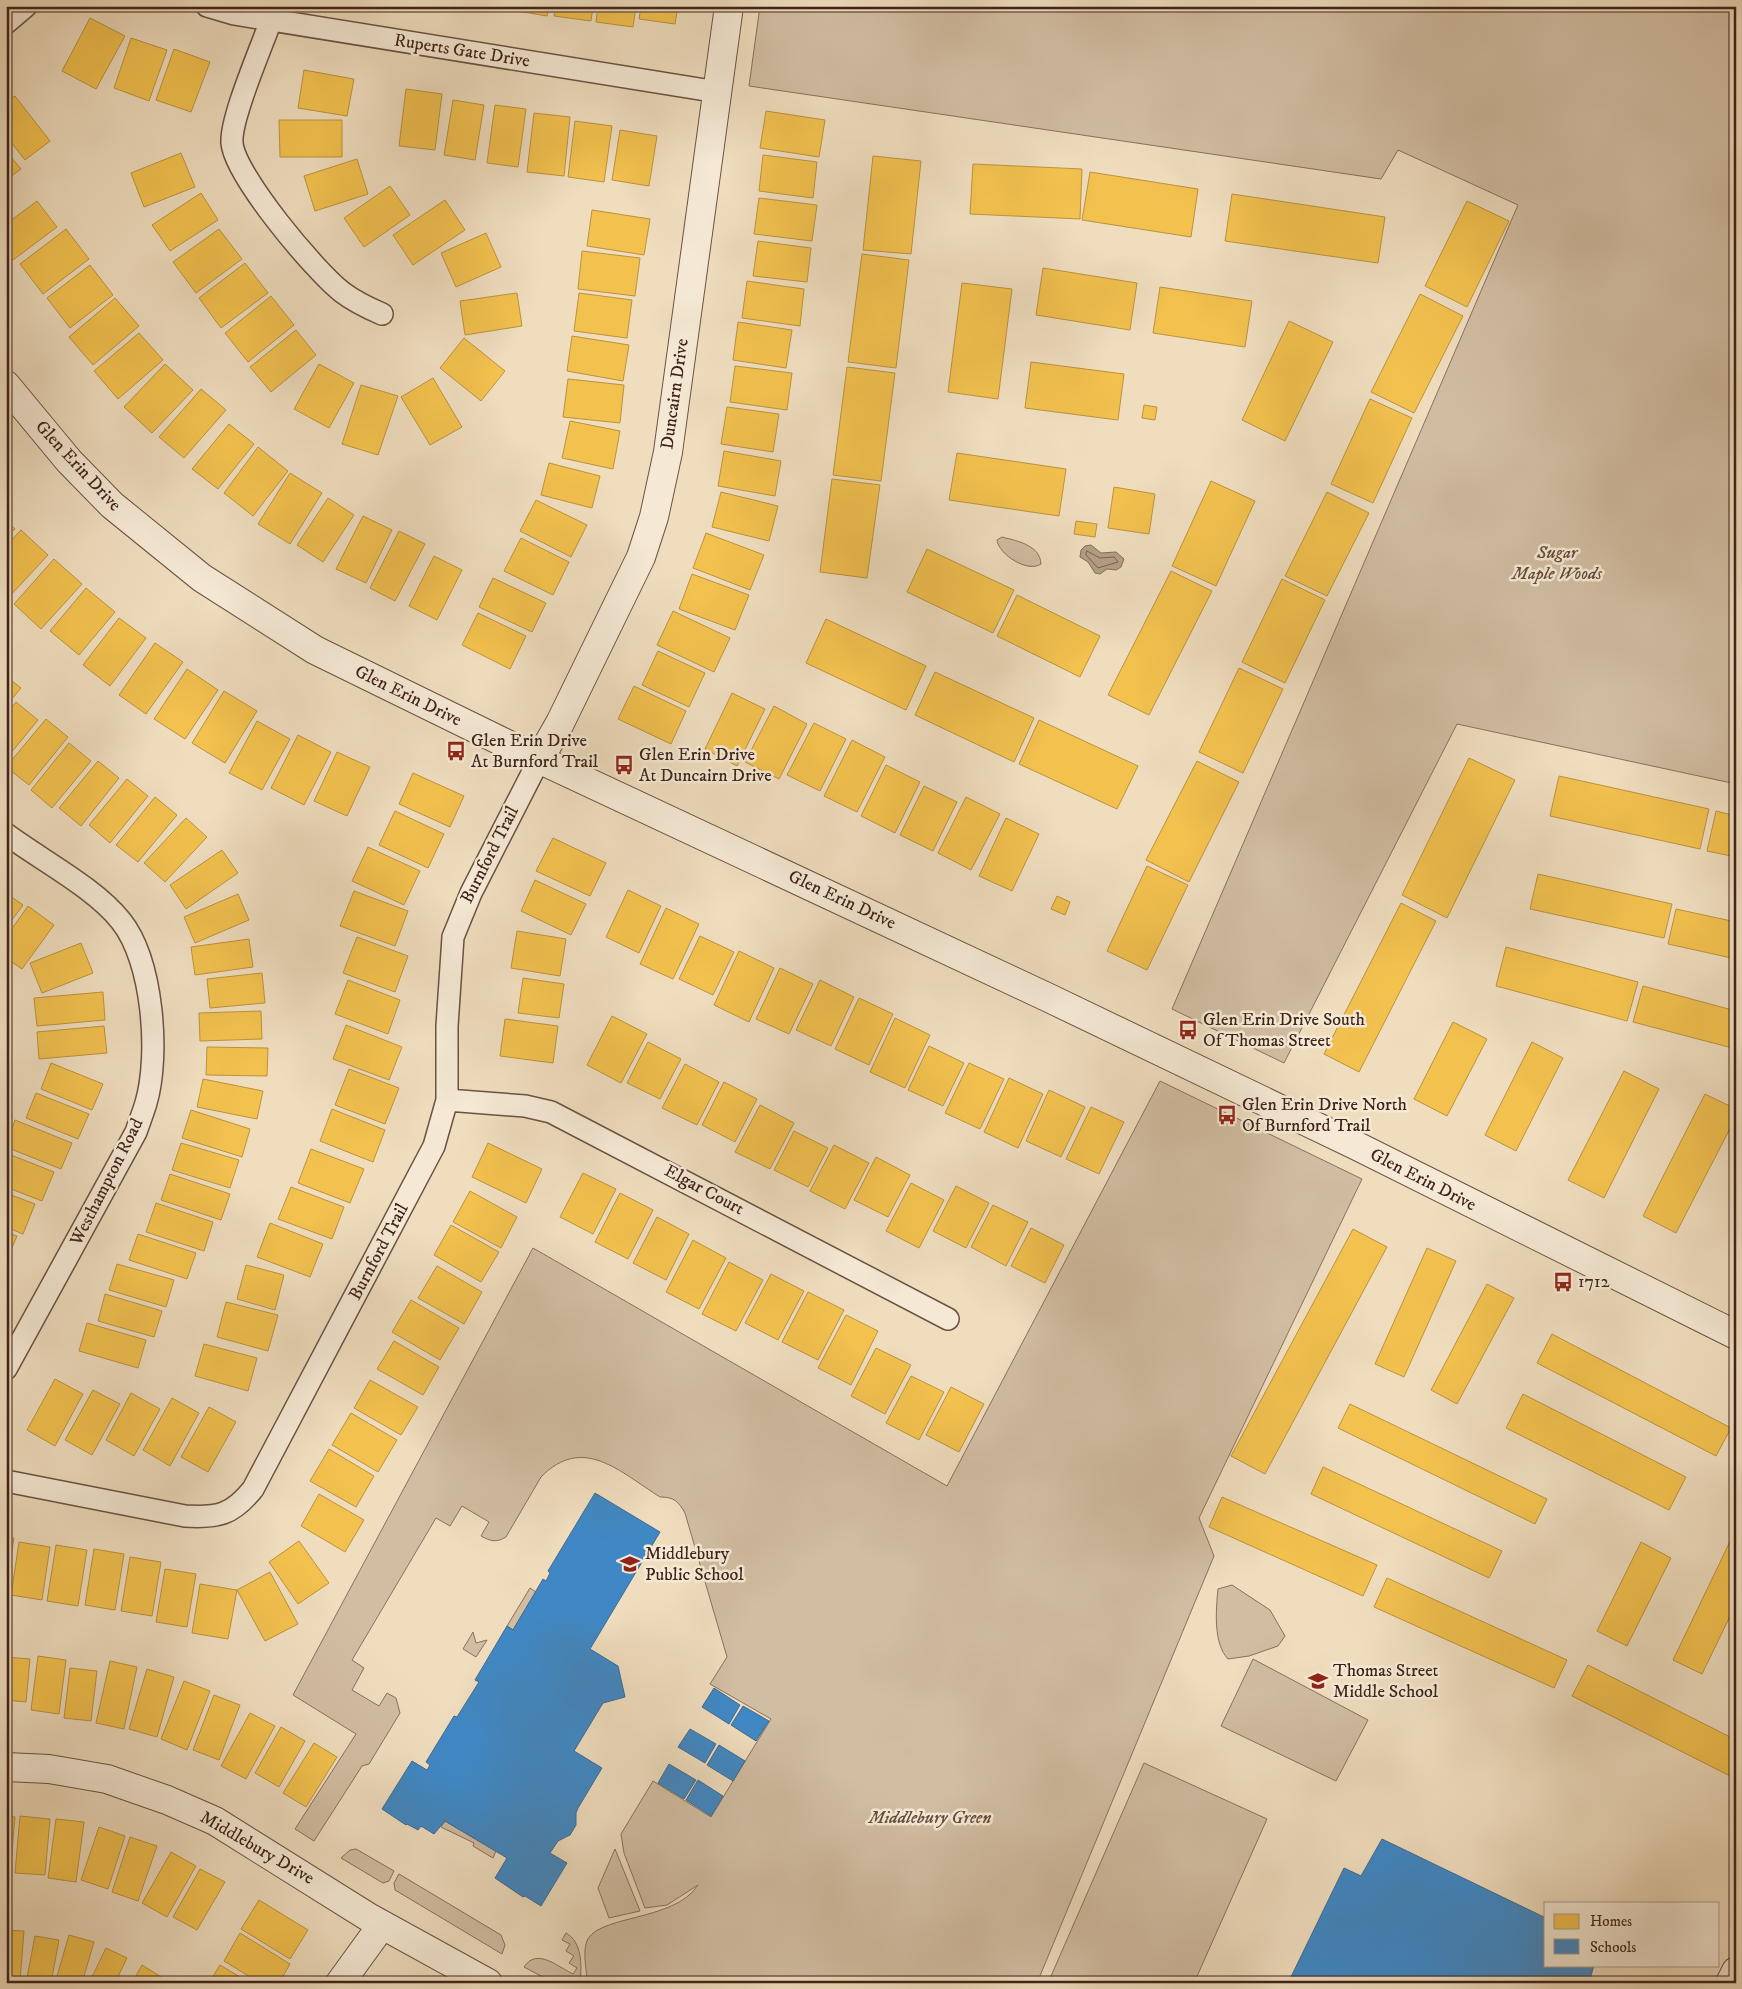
<svg xmlns="http://www.w3.org/2000/svg" width="1742" height="1989" font-family="'IM FELL DW Pica',serif">
<style>
.green{fill:#d1bda2;stroke:#88705e}
.water{fill:#b39e86;stroke:#856d5a}
.homes{fill:#f2c14e;stroke:#bc923e}
.schools{fill:#3f88c5;stroke:#3f6a91}
.lines{fill:none;stroke-linecap:round;stroke-linejoin:round}
.shore{stroke:#796050;stroke-width:1}
.minor-casing{stroke:#6b5242;stroke-width:24}
.tertiary-casing{stroke:#6b5242;stroke-width:30}
.minor{stroke:#f5e9d5;stroke-width:21}
.tertiary{stroke:#f5e9d5;stroke-width:28}
.labels{text-anchor:middle;dominant-baseline:central;stroke-width:5;stroke-linejoin:round;paint-order:stroke}
.street-label{font-size:18px;fill:#3f2319;stroke:#f5e9d5}
.park-label{font-size:18px;font-style:italic;fill:#644a3b;stroke:#f5e9d5}
.poi-label{font-size:18px;fill:#3f2319;stroke:#f5e9d5;text-anchor:start}
</style>
<rect width="100%" height="100%" fill="#efddbe"/>
<filter id="stains"><feTurbulence type="fractalNoise" baseFrequency=".004" numOctaves="4"/><feColorMatrix values="0 0 0 0 .2 0 0 0 0 .09 0 0 0 0 .02 0 0 0 .5 -.17"/></filter>
<radialGradient id="worn" r=".72"><stop offset=".6" stop-color="#630" stop-opacity="0"/><stop offset="1" stop-color="#630" stop-opacity=".3"/></radialGradient>
<path class="green" d="M760 6H1736V784L1457 724 1284 1063 1172 1009 1518 205 1398 150 1381 179 749 86Z
M1002 537C1017 541 1040 545 1041 564 1028 573 999 555 997 540Z
M1160 1081 1362 1179 1199 1518 1214 1556 1037 1983H587C587 1971 583 1956 586 1944 592 1914 674 1923 698 1885L667 1905 645 1908 624 1853 621 1834 653 1781 711 1817 771 1719 710 1684 727 1657 685 1513C678 1501 674 1497 660 1497 620 1472 583 1434 541 1477L506 1537C496 1543 490 1541 481 1536L489 1522 462 1506 450 1526 436 1518 352 1660 364 1668 352 1690 379 1706 387 1693 396 1698 400 1713 369 1764 362 1766 314 1841 295 1829 356 1734 293 1695 533 1248 947 1486Z
M1232 1585 1270 1610 1285 1636 1278 1646 1249 1656 1228 1659C1213 1643 1216 1610 1218 1589Z
M530 1588 536 1592 513 1630 507 1626Z
M473 1632 476 1643 487 1640 476 1657 463 1649Z
M1253 1659 1368 1720 1336 1781 1221 1726Z
M1144 1763 1267 1819 1194 1983H1048Z
M445 1821 496 1851 493 1858 473 1846 474 1843 441 1827Z
M356 1849 394 1871 389 1881 383 1883 341 1858 350 1850Z
M615 1849 640 1911 609 1918 598 1888Z
M399 1874 501 1935 505 1945 502 1954 395 1890 394 1883Z
M566 1933C582 1942 582 1965 580 1983H554L524 1967C537 1947 558 1967 573 1974L577 1968 569 1963 574 1956 566 1951 570 1944 562 1940Z"/>
<path class="water" d="M1091 545 1101 553 1116 552 1124 559 1121 567 1116 570 1107 569 1100 574 1095 573 1088 562 1080 557 1081 550 1085 546Z"/>
<path class="homes" d="M512 6H549L547 16 511 10Z
M556 6H593L591 21 554 16Z
M598 6H636L633 27 596 22Z
M641 6H678L675 24 639 19Z
M90 18 125 36 96 89 62 71Z
M131 38 167 50 149 101 114 88Z
M174 49 210 62 191 112 156 100Z
M304 70 354 79 347 116 298 108Z
M406 89 442 94 435 150 399 146Z
M15 96 50 141 25 160 6 136V102Z
M453 100 484 105 475 160 444 155Z
M495 105 526 109 518 167 487 163Z
M766 111 825 120 819 157 760 148Z
M534 113 570 117 564 176 527 172Z
M279 120H342V157H280Z
M575 121 612 126 604 182 568 177Z
M620 130 657 136 649 186 612 180Z
M6 151 21 169 6 180Z
M181 153 195 187 144 207 131 173Z
M763 155 817 162 813 198 759 191Z
M873 156 921 161 911 254 863 250Z
M357 159 368 194 315 211 304 176Z
M973 164 1082 169 1080 219 970 214Z
M1090 172 1198 189 1191 237 1082 220Z
M390 186 410 215 364 247 344 218Z
M201 193 218 220 170 251 152 225Z
M1232 194 1385 217 1378 263 1225 241Z
M759 198 817 205 812 241 754 234Z
M445 200 465 230 413 265 393 235Z
M37 201 57 227 13 260 6 251V224Z
M1467 201 1509 221 1467 307 1425 286Z
M592 210 650 219 644 255 587 246Z
M66 229 89 259 43 294 20 264Z
M219 229 242 259 196 293 173 262Z
M486 233 501 267 456 287 441 253Z
M758 241 811 248 807 282 753 276Z
M582 251 640 258 635 296 578 289Z
M862 254 909 260 896 368 848 362Z
M245 263 268 293 221 328 199 298Z
M90 265 113 295 70 328 47 298Z
M1043 268 1137 283 1130 330 1036 315Z
M747 281 804 289 800 326 742 318Z
M962 283 1012 289 998 399 948 392Z
M1160 287 1252 301 1245 347 1153 333Z
M517 293 522 326 465 335 460 301Z
M579 293 632 300 627 338 574 331Z
M1420 294 1463 316 1414 413 1371 392Z
M271 296 294 325 248 362 225 333Z
M115 298 139 326 93 365 69 337Z
M1289 321 1333 342 1285 441 1242 420Z
M738 322 792 330 786 368 733 360Z
M296 330 316 355 271 392 250 367Z
M139 333 163 360 118 399 94 371Z
M572 336 629 345 623 381 567 371Z
M464 338 505 371 481 401 440 368Z
M1031 362 1124 374 1118 420 1025 408Z
M165 364 193 390 152 433 124 407Z
M319 364 354 383 329 428 294 409Z
M735 366 792 373 787 410 730 402Z
M847 367 895 373 881 481 833 475Z
M433 378 462 427 430 445 401 397Z
M568 379 624 385 620 423 563 417Z
M361 385 398 396 378 455 342 444Z
M201 389 226 410 184 458 159 437Z
M1370 399 1412 418 1373 503 1331 484Z
M1144 405 1157 407 1155 420 1142 418Z
M727 407 779 414 773 452 721 444Z
M570 421 620 431 613 469 562 458Z
M229 424 254 444 218 489 192 469Z
M258 447 288 471 253 516 224 493Z
M724 451 781 461 775 496 718 486Z
M957 453 1066 469 1059 516 949 500Z
M549 463 600 476 592 508 541 495Z
M290 473 322 493 290 544 258 524Z
M832 479 880 485 867 578 820 572Z
M1211 481 1255 501 1216 586 1172 566Z
M1114 487 1155 494 1149 534 1108 528Z
M721 492 778 506 769 541 712 527Z
M1327 492 1369 513 1327 596 1285 576Z
M328 498 354 515 323 562 297 545Z
M536 500 587 525 571 557 520 531Z
M363 516 392 530 366 583 336 569Z
M6 520 15 529 6 538Z
M1076 521 1097 524 1095 537 1074 534Z
M21 530 48 555 10 596 6 593V546Z
M399 531 425 544 395 601 370 588Z
M706 533 764 555 750 590 693 568Z
M521 538 569 562 553 595 504 571Z
M927 549 1014 590 993 633 907 592Z
M434 556 462 570 437 620 409 606Z
M54 559 82 584 41 629 14 604Z
M1171 571 1212 591 1149 715 1108 695Z
M692 574 749 595 735 630 679 609Z
M493 578 546 603 532 632 479 607Z
M1282 579 1325 600 1285 683 1242 662Z
M86 588 115 612 79 655 50 631Z
M1017 595 1100 636 1080 677 997 636Z
M673 611 730 638 714 672 657 645Z
M478 613 526 636 510 669 462 645Z
M119 618 146 638 110 686 83 665Z
M826 619 926 666 906 710 806 663Z
M155 643 183 662 146 714 119 695Z
M658 651 705 673 689 707 642 685Z
M1239 668 1283 689 1243 773 1199 752Z
M187 669 218 690 185 739 154 719Z
M935 672 1034 718 1014 762 915 715Z
M6 676 21 688 6 706Z
M634 686 686 711 671 744 618 719Z
M224 691 257 711 225 763 192 743Z
M732 693 765 709 737 766 705 749Z
M16 702 38 720 6 759V715Z
M774 706 807 724 779 779 745 762Z
M46 719 68 737 29 785 6 767Z
M1039 720 1138 766 1117 809 1019 764Z
M257 721 290 739 262 790 229 773Z
M814 723 846 739 820 791 787 775Z
M298 735 331 752 304 805 271 788Z
M852 740 885 757 857 812 824 796Z
M69 743 91 761 52 808 31 790Z
M337 752 370 767 347 816 314 801Z
M1469 758 1515 780 1447 918 1402 895Z
M98 761 119 778 81 826 59 808Z
M1197 761 1239 782 1189 882 1146 860Z
M886 765 920 782 895 833 861 816Z
M413 773 464 796 450 827 399 804Z
M1559 776 1709 809 1700 849 1550 816Z
M127 779 148 796 110 843 89 825Z
M924 786 957 802 933 851 900 835Z
M155 797 177 815 138 862 116 845Z
M966 797 1000 814 971 870 938 853Z
M395 811 444 834 428 868 379 845Z
M1716 811 1736 816V857L1707 851Z
M186 818 207 837 165 882 144 863Z
M1006 818 1039 834 1012 891 979 876Z
M553 838 606 863 590 896 536 871Z
M368 847 420 871 404 905 352 881Z
M222 850 238 873 186 909 170 885Z
M1147 866 1188 885 1147 970 1107 951Z
M1538 874 1672 904 1664 938 1530 909Z
M535 880 586 904 571 935 521 911Z
M628 890 661 906 639 953 606 937Z
M354 891 408 911 395 946 340 926Z
M6 893 23 905 6 928Z
M238 894 249 920 195 943 184 917Z
M1057 896 1070 902 1065 915 1051 909Z
M1401 903 1436 921 1359 1072 1324 1054Z
M28 906 54 925 22 969 6 958V937Z
M666 908 699 924 673 979 640 964Z
M1676 909 1736 922V959L1668 944Z
M517 931 566 939 560 976 511 968Z
M700 936 734 952 713 995 679 979Z
M357 937 408 956 395 992 343 973Z
M249 939 253 967 195 975 191 947Z
M81 943 93 973 42 993 30 963Z
M1506 947 1638 982 1627 1021 1496 986Z
M739 951 774 968 749 1022 714 1005Z
M780 968 813 984 789 1034 756 1019Z
M262 973 265 1003 210 1008 207 979Z
M523 978 564 984 559 1018 518 1013Z
M348 980 400 1000 388 1034 335 1014Z
M820 980 854 997 831 1046 796 1030Z
M1643 986 1736 1011V1049L1633 1022Z
M103 992 105 1020 37 1026 34 998Z
M859 998 893 1014 869 1065 835 1049Z
M261 1011 262 1039 200 1041 199 1013Z
M612 1016 647 1034 621 1083 587 1065Z
M895 1018 930 1035 905 1088 870 1072Z
M505 1019 558 1026 553 1063 500 1056Z
M1453 1022 1487 1039 1447 1116 1414 1099Z
M346 1025 402 1047 389 1080 333 1059Z
M104 1026 107 1053 39 1059 37 1032Z
M648 1042 681 1059 660 1099 627 1083Z
M1532 1042 1563 1058 1516 1151 1485 1135Z
M929 1046 964 1063 943 1106 908 1090Z
M207 1047 268 1048 267 1076 206 1075Z
M51 1063 103 1084 92 1110 41 1089Z
M969 1063 1004 1079 980 1129 945 1113Z
M685 1064 719 1082 697 1125 662 1108Z
M349 1069 399 1088 385 1124 335 1105Z
M1624 1071 1659 1089 1604 1198 1568 1180Z
M1009 1078 1043 1094 1018 1148 984 1132Z
M203 1079 263 1091 257 1119 197 1107Z
M724 1082 757 1099 735 1142 702 1125Z
M1049 1090 1085 1107 1061 1157 1026 1141Z
M36 1093 89 1114 78 1139 26 1118Z
M1705 1094 1736 1109V1117L1676 1233 1643 1216Z
M760 1105 794 1123 770 1169 735 1152Z
M1091 1107 1124 1122 1099 1174 1066 1159Z
M332 1109 385 1130 373 1162 320 1141Z
M191 1110 250 1129 242 1157 182 1138Z
M15 1120 72 1143 61 1169 6 1147Z
M794 1131 828 1148 808 1187 774 1170Z
M181 1143 239 1160 230 1188 172 1170Z
M488 1143 542 1169 526 1203 472 1177Z
M834 1145 869 1163 845 1209 810 1191Z
M311 1149 364 1169 350 1203 298 1183Z
M6 1153 54 1172 42 1201 6 1187Z
M876 1157 910 1175 888 1217 854 1200Z
M583 1173 616 1189 593 1234 560 1217Z
M170 1174 230 1194 221 1220 161 1200Z
M911 1183 944 1200 919 1248 886 1231Z
M956 1186 989 1203 966 1248 933 1231Z
M291 1187 344 1207 332 1239 278 1219Z
M470 1191 517 1217 501 1248 453 1222Z
M6 1193 35 1204 23 1234 6 1227Z
M620 1193 653 1210 628 1259 595 1242Z
M156 1203 213 1222 204 1251 146 1232Z
M993 1205 1028 1222 1006 1266 971 1247Z
M657 1217 689 1234 666 1280 633 1263Z
M270 1223 323 1244 310 1277 257 1257Z
M451 1225 499 1252 481 1282 434 1255Z
M1031 1228 1064 1245 1045 1283 1011 1266Z
M1353 1229 1387 1247 1265 1474 1231 1456Z
M6 1232 17 1236 6 1262Z
M138 1234 196 1253 187 1279 129 1260Z
M693 1240 726 1258 699 1309 666 1292Z
M1427 1248 1456 1261 1404 1377 1375 1364Z
M729 1262 763 1280 736 1331 702 1314Z
M117 1264 174 1280 166 1307 109 1290Z
M246 1265 284 1275 275 1310 237 1299Z
M437 1266 482 1292 464 1324 418 1298Z
M771 1274 804 1291 778 1340 745 1323Z
M1487 1284 1514 1298 1457 1404 1431 1390Z
M808 1292 844 1310 818 1360 782 1342Z
M105 1294 162 1311 154 1337 98 1321Z
M411 1300 459 1328 440 1360 392 1332Z
M226 1302 278 1315 268 1351 217 1337Z
M846 1315 878 1331 851 1385 818 1368Z
M87 1323 146 1340 138 1368 79 1351Z
M1552 1334 1731 1428 1716 1456 1537 1363Z
M394 1341 439 1367 423 1395 377 1369Z
M204 1344 257 1358 248 1391 195 1376Z
M876 1348 911 1365 885 1414 851 1396Z
M911 1376 944 1392 919 1440 886 1423Z
M55 1379 83 1394 55 1446 27 1430Z
M370 1380 418 1407 401 1435 354 1408Z
M951 1387 984 1404 959 1452 926 1435Z
M93 1390 120 1404 92 1455 65 1440Z
M131 1393 160 1409 134 1456 106 1440Z
M1523 1394 1686 1477 1669 1510 1506 1428Z
M172 1398 199 1413 170 1466 143 1450Z
M1350 1404 1547 1499 1535 1524 1338 1428Z
M209 1407 236 1422 208 1472 181 1457Z
M351 1413 397 1440 378 1472 332 1445Z
M329 1449 374 1476 356 1507 310 1481Z
M1323 1467 1502 1551 1489 1578 1311 1494Z
M319 1494 364 1520 345 1552 301 1526Z
M1222 1497 1377 1565 1363 1596 1209 1527Z
M1736 1529V1604L1702 1674 1673 1660Z
M6 1537 14 1538 6 1588Z
M299 1541 329 1583 298 1604 269 1562Z
M19 1542 50 1547 42 1600 11 1595Z
M1641 1542 1671 1558 1627 1646 1597 1631Z
M56 1545 87 1550 78 1606 47 1601Z
M94 1549 124 1554 115 1610 85 1605Z
M130 1557 161 1562 152 1616 121 1611Z
M165 1569 196 1574 187 1627 156 1622Z
M270 1572 298 1624 265 1641 237 1590Z
M1387 1578 1567 1660 1554 1688 1374 1607Z
M200 1584 237 1590 228 1639 192 1633Z
M38 1656 66 1660 59 1714 31 1710Z
M6 1657 30 1659 26 1702 6 1700Z
M110 1661 137 1667 124 1729 96 1723Z
M1588 1665 1736 1740V1779L1572 1696Z
M70 1668 97 1671 91 1721 64 1718Z
M147 1669 174 1677 157 1737 129 1729Z
M184 1681 210 1691 187 1750 161 1739Z
M214 1695 240 1705 219 1760 193 1750Z
M250 1713 275 1726 246 1779 221 1766Z
M281 1727 305 1741 279 1787 255 1773Z
M314 1743 337 1757 306 1807 283 1793Z
M6 1816 15 1817 10 1875H6Z
M20 1816 50 1819 45 1875 15 1873Z
M56 1819 84 1822 76 1882 48 1878Z
M99 1827 125 1836 108 1889 81 1880Z
M130 1837 157 1846 138 1901 112 1892Z
M171 1852 196 1866 167 1917 142 1903Z
M200 1869 225 1882 197 1930 173 1917Z
M259 1900 308 1930 290 1959 241 1929Z
M6 1930 24 1931 20 1981 6 1980Z
M240 1933 290 1964 279 1983H260L224 1961Z
M69 1935 94 1942 82 1983H55Z
M35 1936 59 1940 51 1983H26Z
M106 1948 127 1958 115 1983H89Z
M142 1965 163 1978 159 1983H132Z
M220 1965 250 1983H209Z"/>
<path class="schools" d="M595 1493 660 1532 590 1649 618 1666 625 1697 603 1703 574 1751 602 1768 578 1808 576 1813V1825L570 1835 558 1841 550 1853 567 1863 541 1906 525 1896 523 1897 495 1878 507 1858 445 1821 434 1834 421 1826 418 1830 407 1824 406 1825 382 1809 412 1761 427 1770 430 1765 426 1762 454 1716 457 1717 479 1682 475 1680 507 1626 513 1630 543 1579 546 1581 550 1573 548 1571Z
M714 1688 740 1705 729 1724 702 1707Z
M743 1706 769 1721 756 1741 731 1725Z
M690 1729 716 1744 705 1763 678 1747Z
M719 1745 745 1761 733 1781 707 1765Z
M669 1764 696 1780 684 1799 658 1783Z
M698 1780 723 1796 711 1816 686 1800Z
M1382 1839 1546 1918V1965H1594L1589 1983H1288L1344 1868 1361 1876Z"/>
<g class="lines">
<path class="shore" d="M1087 551 1100 558 1114 557 1118 562 1098 568 1086 555Z"/>
<defs>
<path id="minor" d="M207 6 234 14 718 92
M271 20C262 46 230 119 232 143 235 176 315 271 342 292 355 302 368 308 382 314
M6 23 26 6
M6 834C41 860 95 888 121 921 153 961 160 1055 146 1103 143 1113 139 1123 136 1132L6 1369
M447 1100 525 1106 551 1112 948 1319
M6 1481 185 1516C218 1518 232 1515 253 1489L434 1146 447 1100V1026L453 937 471 893 540 758"/>
<path id="tertiary" d="M6 385 69 461 112 505 202 578 315 650 513 747 1049 998 1357 1146 1736 1335
M540 758 560 723 641 557 654 517 668 452 729 6
M6 1767 49 1769 107 1779 167 1800 215 1821 370 1918 488 1983
M340 1983 382 1925
M1730 1983 1736 1971"/>
</defs>
<use href="#minor" class="minor-casing"/>
<use href="#tertiary" class="tertiary-casing"/>
<use href="#minor" class="minor"/>
<use href="#tertiary" class="tertiary"/>
</g>
<defs>
<symbol id="bus-bare" viewBox="-9 -9 18 18"><path d="M-5-6H5V4H4V6H2V4H-2V6H-4V4H-5ZM-3.5-4V0h7V-4ZM-3.5 1.2v1.5H-2V1.2ZM2 1.2v1.5H3.5V1.2Z" fill="#8f2418" stroke="#f5e9d5" stroke-width="2.5" paint-order="stroke"/></symbol>
<symbol id="school-bare" viewBox="-9 -9 18 18"><path d="M0-5L7-2L0 1L-7-2ZM-4 1L0 2.5L4 1V4Q0 6-4 4Z" fill="#8f2418" stroke="#f5e9d5" stroke-width="2.5" paint-order="stroke"/></symbol>
</defs>
<g fill-rule="evenodd">
<use href="#bus-bare" x="442" y="737" width="28" height="28"/>
<use href="#bus-bare" x="610" y="751" width="28" height="28"/>
<use href="#bus-bare" x="1174" y="1016" width="28" height="28"/>
<use href="#bus-bare" x="1213" y="1101" width="28" height="28"/>
<use href="#bus-bare" x="1549" y="1268" width="28" height="28"/>
<use href="#school-bare" x="616" y="1550" width="28" height="28"/>
<use href="#school-bare" x="1304" y="1667" width="28" height="28"/>
</g>
<g class="labels">
<g class="street-label">
<text transform="translate(462 51) rotate(9)">Ruperts Gate Drive</text>
<text transform="translate(675 394) rotate(-82)">Duncairn Drive</text>
<text transform="translate(78 466) rotate(47)">Glen Erin Drive</text>
<text transform="translate(408 696) rotate(26)">Glen Erin Drive</text>
<text transform="translate(490 855) rotate(-63)">Burnford Trail</text>
<text transform="translate(842 900) rotate(25)">Glen Erin Drive</text>
<text transform="translate(1423 1180) rotate(27)">Glen Erin Drive</text>
<text transform="translate(107 1182) rotate(-63)">Westhampton Road</text>
<text transform="translate(704 1190) rotate(28)">Elgar Court</text>
<text transform="translate(379 1252) rotate(-62)">Burnford Trail</text>
<text transform="translate(257 1848) rotate(30)">Middlebury Drive</text>
</g>
<g class="park-label">
<text x="1557" y="553">Sugar<tspan x="1557" dy="21">Maple Woods</tspan></text>
<text x="930" y="1818">Middlebury Green</text>
</g>
<g class="poi-label">
<text x="471" y="741">Glen Erin Drive<tspan x="471" dy="21">At Burnford Trail</tspan></text>
<text x="639" y="755">Glen Erin Drive<tspan x="639" dy="21">At Duncairn Drive</tspan></text>
<text x="1203" y="1020">Glen Erin Drive South<tspan x="1203" dy="21">Of Thomas Street</tspan></text>
<text x="1242" y="1105">Glen Erin Drive North<tspan x="1242" dy="21">Of Burnford Trail</tspan></text>
<text x="1578" y="1282">1712</text>
<text x="645" y="1554">Middlebury<tspan x="645" dy="21">Public School</tspan></text>
<text x="1333" y="1671">Thomas Street<tspan x="1333" dy="21">Middle School</tspan></text>
</g>
</g>
<rect width="1742" height="1989" fill="none" stroke="#efddbe" stroke-width="25"/>
<rect x="8" y="8" width="1727" height="1974" fill="none" stroke="#3f2319" stroke-width="2.5"/>
<rect x="12" y="12" width="1717" height="1964" fill="none" stroke="#3f2319"/>
<rect x="1544" y="1902" width="175" height="65" fill="#f5e9d5" stroke="#ac9a8a"/>
<rect x="1554" y="1914" width="25" height="15" fill="#f2c14e" stroke="#ac9a8a"/>
<text x="1590" y="1926" font-size="15" fill="#3f2319">Homes</text>
<rect x="1554" y="1939" width="25" height="15" fill="#3f88c5" stroke="#ac9a8a"/>
<text x="1590" y="1952" font-size="15" fill="#3f2319">Schools</text>
<rect width="100%" height="100%" filter="url(#stains)"/>
<rect width="100%" height="100%" fill="url(#worn)"/>
</svg>
